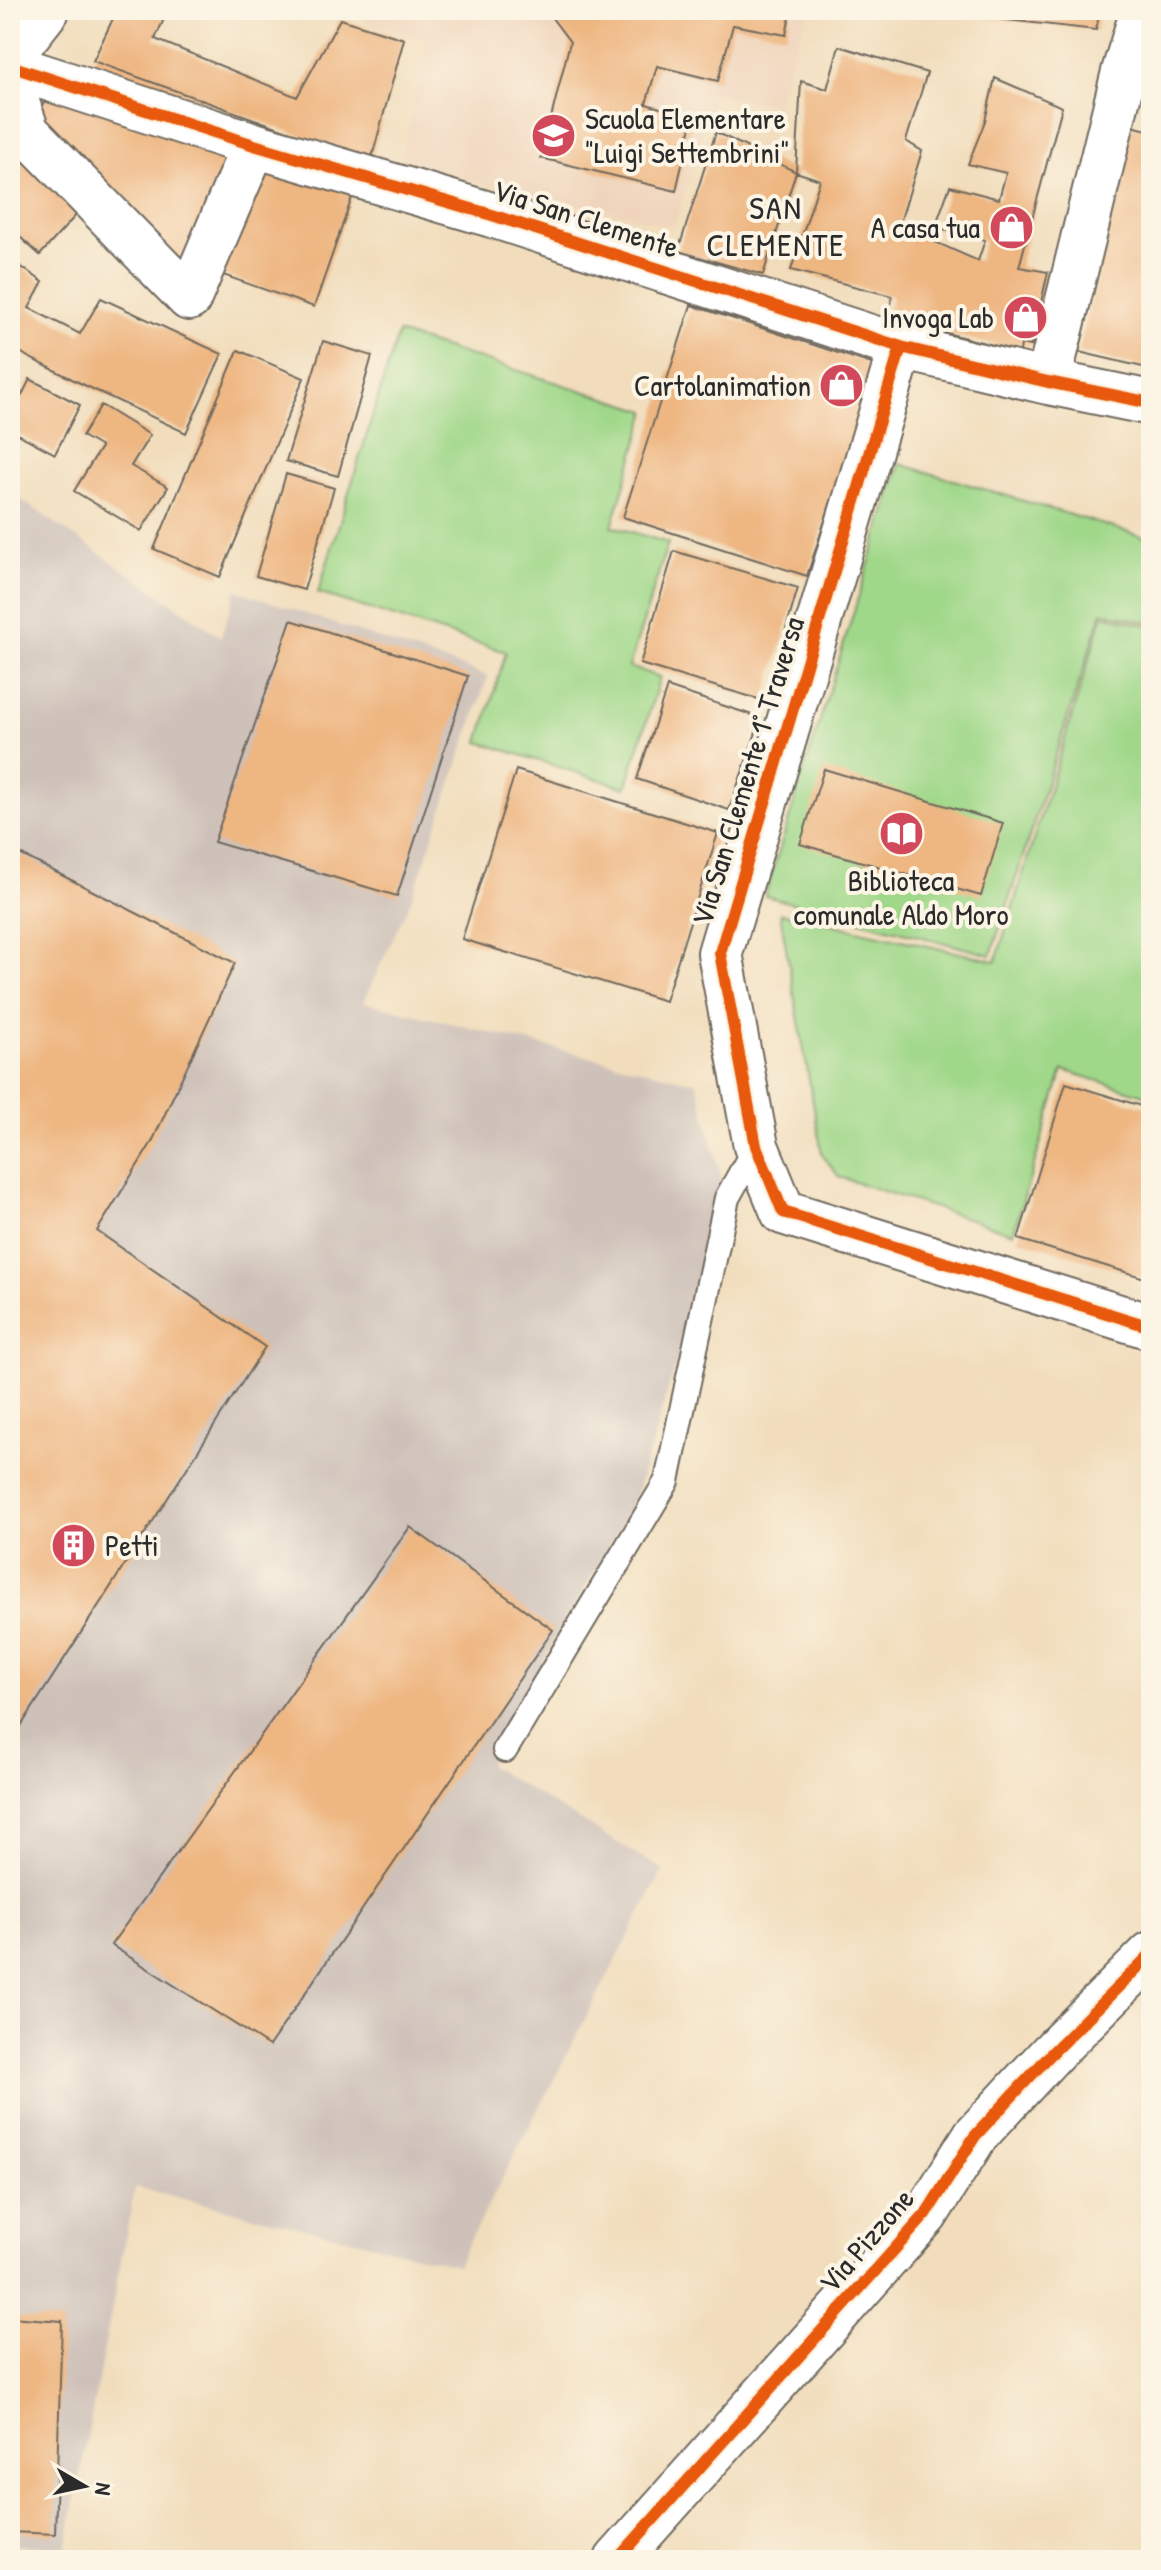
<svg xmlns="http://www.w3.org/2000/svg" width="1161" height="2570" font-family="'Patrick Hand',sans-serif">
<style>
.built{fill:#f0d5bc}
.industrial{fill:#cec1b9}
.green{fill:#a0d88a;stroke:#66825a;stroke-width:2}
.building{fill:#eeb681}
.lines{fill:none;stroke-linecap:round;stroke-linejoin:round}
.service-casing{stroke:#70695e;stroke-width:28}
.minor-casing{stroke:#70695e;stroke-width:48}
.service{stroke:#fff;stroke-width:24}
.minor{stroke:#fff;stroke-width:44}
.cycleway-casing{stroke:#fcf5e5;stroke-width:17}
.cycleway{stroke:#e8590c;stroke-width:12}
.labels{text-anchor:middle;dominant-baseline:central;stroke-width:8;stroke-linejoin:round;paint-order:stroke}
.poi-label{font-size:30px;fill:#2b2b2b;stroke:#fcf5e5;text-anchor:end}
.street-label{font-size:30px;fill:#2b2b2b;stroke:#fcf5e5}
.neighbourhood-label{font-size:32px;letter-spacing:2px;fill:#2b2b2b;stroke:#fcf5e5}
</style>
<rect width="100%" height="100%" fill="#fcf5e5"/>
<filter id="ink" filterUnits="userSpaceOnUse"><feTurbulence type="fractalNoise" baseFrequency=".0125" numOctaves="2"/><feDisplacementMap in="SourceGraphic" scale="16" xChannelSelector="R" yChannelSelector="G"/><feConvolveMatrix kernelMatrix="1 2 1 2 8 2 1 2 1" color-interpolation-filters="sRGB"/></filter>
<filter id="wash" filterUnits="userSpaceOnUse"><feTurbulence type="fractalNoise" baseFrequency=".006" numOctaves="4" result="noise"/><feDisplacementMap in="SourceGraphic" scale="32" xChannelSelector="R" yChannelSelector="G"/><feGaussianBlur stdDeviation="1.8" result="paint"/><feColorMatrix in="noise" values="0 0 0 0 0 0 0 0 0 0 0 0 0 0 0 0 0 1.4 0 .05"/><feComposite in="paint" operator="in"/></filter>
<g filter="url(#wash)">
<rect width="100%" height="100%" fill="#f1ddbc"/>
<path class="built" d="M367 10H809L775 105 714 93 674 228 606 210 400 166 427 39 365 23Z"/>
<path class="industrial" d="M10 492 221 637 236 590 488 676 412 898 363 1002 697 1083 722 1180 684 1337 633 1505 561 1628 488 1765 663 1870 457 2265 135 2187 66 2548 10 2545Z"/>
<path class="green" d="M398 333 647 411 612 526 668 543 629 667 660 677 626 788 479 742 506 652 318 593Z
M900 464 1151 539V623L1102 612 991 955 765 896Z
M1103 615 1151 626V1097L1063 1070 1013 1233 839 1177 822 1154 780 913 996 961Z"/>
<g id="blocks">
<path class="building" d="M117 10H168L155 39 297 97 340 19 404 39 371 161 93 61Z
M546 10H791L786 35 733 25 718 81 657 66 646 104 693 117 676 191 541 158 570 42Z
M936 10H1100L1096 30 936 12Z
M839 46 927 73 906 141 922 151 899 226 978 261 985 240 935 227 950 186 999 199 1006 173 968 164 985 121 995 78 1062 107 1019 267 1048 272 1031 346 1021 344 1020 352 888 318 892 296 791 270 820 180 796 172 801 81 827 89Z
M50 96 240 152 185 277 73 167 74 147 32 117Z
M1132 126 1151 131V369L1079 352Z
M716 132 796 172 763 275 678 251Z
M10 133 87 203 40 255 10 228Z
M264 154 356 186 314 307 223 275Z
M10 259 43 282 29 308 80 334 101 298 222 354 186 433 80 383 28 357 10 345Z
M691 305 875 365 807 576 623 517Z
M323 341 372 356 338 476 286 461Z
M238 350 304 378 220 577 154 549Z
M30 379 80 405 55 454 10 430V419Z
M101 405 150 435 131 466 168 487 141 531 74 491 101 447 82 436Z
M286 474 334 488 304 590 256 576Z
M674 551 798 588 765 701 640 664Z
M291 620 468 676 397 896 214 842Z
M667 687 761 718 729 810 637 779Z
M824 769 1003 823 981 896 800 844Z
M516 770 718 833 665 1001 462 939Z
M10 849 235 963 152 1142 97 1231 265 1347 10 1743Z
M1066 1083 1151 1109V1280L1018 1239Z
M410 1527 553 1630 269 2046 111 1945Z
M10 2317 62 2321 55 2534 10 2532Z"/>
</g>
</g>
<g filter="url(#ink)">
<use href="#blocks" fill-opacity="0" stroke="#70695e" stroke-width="2"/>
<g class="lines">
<defs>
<path id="service" d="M505 1750 667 1481 727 1198 756 1146"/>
<path id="minor" d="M10 57 47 10
M10 66 254 145 492 215 901 347 1048 382 1151 403
M10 82 27 132 189 298 254 145
M901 347 720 953 756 1146 783 1212 1151 1327
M1048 382 1124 72 1143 10
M617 2560 926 2214 975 2136 1051 2054 1151 1954"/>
</defs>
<use href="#service" class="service-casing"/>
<use href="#minor" class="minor-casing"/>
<use href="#service" class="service"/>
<use href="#minor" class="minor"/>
<defs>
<path id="cycleway" d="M10 66 254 145 492 215 901 347 1048 382 1151 403
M901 347 720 953 756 1146 783 1212 1151 1327
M617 2560 926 2214 975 2136 1051 2054 1151 1954"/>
</defs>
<use href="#cycleway" class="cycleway-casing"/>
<use href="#cycleway" class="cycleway"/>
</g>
</g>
<defs>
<symbol id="school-disc" viewBox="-11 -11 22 22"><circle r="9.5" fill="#d1495b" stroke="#fcf5e5"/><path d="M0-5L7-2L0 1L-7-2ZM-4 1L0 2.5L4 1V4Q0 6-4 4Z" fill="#fff"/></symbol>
<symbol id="shop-disc" viewBox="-11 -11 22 22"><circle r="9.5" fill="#d1495b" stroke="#fcf5e5"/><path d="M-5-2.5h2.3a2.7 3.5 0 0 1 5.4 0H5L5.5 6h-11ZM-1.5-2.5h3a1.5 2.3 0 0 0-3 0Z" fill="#fff"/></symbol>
<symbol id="library-disc" viewBox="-11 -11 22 22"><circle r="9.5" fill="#d1495b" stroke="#fcf5e5"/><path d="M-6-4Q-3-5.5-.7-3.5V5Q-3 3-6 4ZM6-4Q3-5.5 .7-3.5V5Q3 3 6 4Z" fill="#fff"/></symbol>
<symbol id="building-disc" viewBox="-11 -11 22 22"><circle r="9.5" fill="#d1495b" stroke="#fcf5e5"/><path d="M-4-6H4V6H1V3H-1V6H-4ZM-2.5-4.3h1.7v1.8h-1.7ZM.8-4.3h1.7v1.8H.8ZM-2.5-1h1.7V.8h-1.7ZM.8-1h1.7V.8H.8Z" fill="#fff"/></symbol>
</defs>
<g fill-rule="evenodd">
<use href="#school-disc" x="528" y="110" width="51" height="51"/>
<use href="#shop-disc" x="986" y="202" width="51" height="51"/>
<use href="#shop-disc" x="1000" y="292" width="51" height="51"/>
<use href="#shop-disc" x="816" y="360" width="51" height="51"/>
<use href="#library-disc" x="876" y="808" width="51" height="51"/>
<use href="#building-disc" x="48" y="1520" width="51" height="51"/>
</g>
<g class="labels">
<g class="poi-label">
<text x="585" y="118" text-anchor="start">Scuola Elementare<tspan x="585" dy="34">"Luigi Settembrini"</tspan></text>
<text x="980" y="227">A casa tua</text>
<text x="994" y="317">Invoga Lab</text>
<text x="811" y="385">Cartolanimation</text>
<text x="901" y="880" text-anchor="middle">Biblioteca<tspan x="901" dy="34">comunale Aldo Moro</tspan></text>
<text x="105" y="1545" text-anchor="start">Petti</text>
</g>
<g class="street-label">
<text transform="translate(586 218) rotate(18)">Via San Clemente</text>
<text transform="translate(747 771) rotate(-73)">Via San Clemente 1° Traversa</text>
<text transform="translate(866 2240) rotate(-49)">Via Pizzone</text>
</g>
<g class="neighbourhood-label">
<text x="776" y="207">SAN<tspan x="776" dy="37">CLEMENTE</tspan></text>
</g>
</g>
<rect width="1161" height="2570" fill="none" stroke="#fcf5e5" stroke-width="40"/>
<g transform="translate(84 2486) rotate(99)" stroke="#fcf5e5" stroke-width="6" paint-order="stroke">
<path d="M0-6L14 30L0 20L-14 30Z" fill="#2b2b2b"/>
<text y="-12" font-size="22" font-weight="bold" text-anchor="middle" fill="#2b2b2b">N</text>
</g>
</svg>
